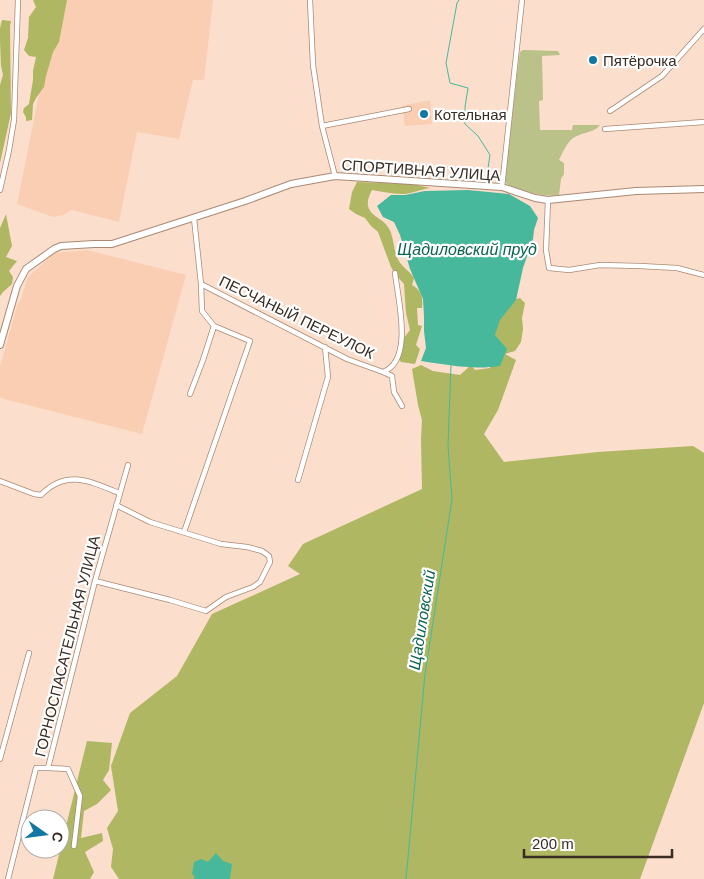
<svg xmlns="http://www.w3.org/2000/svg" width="704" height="879" font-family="Helvetica,sans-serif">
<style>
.built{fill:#f9ceb3}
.green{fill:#bac189}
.forest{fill:#afb762}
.water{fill:#48b89c}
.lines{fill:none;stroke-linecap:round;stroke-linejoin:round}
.stream{stroke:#48b89c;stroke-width:1}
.street-casing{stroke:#aa8974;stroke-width:6}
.secondary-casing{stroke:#aa8974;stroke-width:8}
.street{stroke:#fff;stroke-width:4.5}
.secondary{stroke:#fff;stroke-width:6}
.poi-dot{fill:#0f77a2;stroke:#fff;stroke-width:2}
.labels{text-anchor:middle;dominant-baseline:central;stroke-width:4.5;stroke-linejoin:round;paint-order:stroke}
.poi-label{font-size:15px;fill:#392c23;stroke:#fff;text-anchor:start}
.street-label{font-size:15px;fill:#392c23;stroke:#fff}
.water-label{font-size:16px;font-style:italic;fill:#0c6653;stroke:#fff}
</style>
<rect width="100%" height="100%" fill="#fbdecc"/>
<path class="built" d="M58 0H213L204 80H193L179 139 137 132 119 222 72 210 63 215 53 217 17 204Z
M430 100 432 124 405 126 402 106Z
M87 250 186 275 142 434 0 398V367L18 303 20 302 28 277 55 253Z"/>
<path class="green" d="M523 50 558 51 560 55 542 56 543 100 539 101 540 130H572L573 125H600C593 134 580 132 572 139 566 144 562 154 559 160L564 163V174L561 179 559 195C541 197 525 191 508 185L506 183 505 178 519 58 520 52Z"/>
<path class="forest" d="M33 0H67L59 42 53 52 46 76 44 87 36 98 33 104 32 120 26 121V117L23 112 24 108 29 104 33 80V71L36 57 29 56 24 50 28 38 29 17 36 7Z
M2 20 11 21 10 26 11 113 0 163V85L3 75 1 66 0 40V28Z
M357 182 412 184 430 188C422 189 413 193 405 194 394 194 383 192 372 190 369 196 366 202 369 209 372 216 383 219 388 227 394 236 393 247 397 257 400 266 409 270 414 278L412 285C422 291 423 297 422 308H417L418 325 422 326 416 345 420 349 415 364 401 362 398 357 403 339 410 330 406 313 404 284 396 275 391 267 378 232 371 226 365 218 356 214 349 209 352 192Z
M6 214 12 246 6 257 17 261 9 271 13 277 12 284 3 292 0 296V228Z
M520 298 525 303 522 318 523 329 521 342 515 351 505 354 516 360 498 410 484 434 504 462 598 452 693 446 704 453V703L640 879H119L111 867 113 849 107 828 118 811 111 766 130 713 177 676 212 614 300 574 288 566 303 544 422 489 421 439 422 420 418 405 412 369 421 365 433 371 460 375 471 365 475 370 490 368 491 343 505 302Z
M87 741 112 743 109 770 103 780 111 790 97 804 84 811 81 838 102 833 103 841 85 852 94 872 90 879H53Z"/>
<path class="water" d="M468 190 509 194 530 206 538 218 534 230 533 239 523 268 516 300 500 320 495 335 507 349 500 366C472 370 449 365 421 361L426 348 424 331V316L423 299 410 269 400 235 394 222 383 217 377 206 391 195H405L425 191Z
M216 853 223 861 232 864 230 879H193L195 877 192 874 194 862 201 859 208 862Z"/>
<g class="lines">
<path class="stream" d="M459 0 457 3 446 63 450 83 468 88 465 107V124L478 136 490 155 486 181
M406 879 425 674 452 499 448 446 451 365"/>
<defs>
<path id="street" d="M310 0 313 65 322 126 335 176
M610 111 662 76 704 29
M322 126 409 109
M605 129 704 122
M502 187 522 0
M0 190 9 150 14 120 18 0
M548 200 546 250 549 268 569 270 600 265 640 266 677 268 704 275
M395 273C398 299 414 361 383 372L392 376 394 392 402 406
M201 284 347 359 383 372
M190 394 203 360 214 326
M298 480 328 377 325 347
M0 481 34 494 41 495C66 469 90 481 119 493
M184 532 250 341 214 326 202 311 201 284 194 218
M95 581 170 600 206 611 226 597 253 587 260 582 270 562 269 556 262 551 247 547 221 544 150 522 116 505
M0 759 29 653
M48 768 68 769 80 796 74 846
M8 879 36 768H48L95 581 128 465"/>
<path id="secondary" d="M0 345 17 286 26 269 54 249 61 246 94 244H112L245 201 291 184 335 176 502 187 535 198 548 200 636 191 704 189"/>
</defs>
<use href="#street" class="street-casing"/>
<use href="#secondary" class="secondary-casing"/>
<use href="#street" class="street"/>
<use href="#secondary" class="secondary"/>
</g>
<g class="poi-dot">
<circle cx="593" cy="60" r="5"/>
<circle cx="424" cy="114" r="5"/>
</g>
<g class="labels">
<g class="poi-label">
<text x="603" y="60">Пятёрочка</text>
<text x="434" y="114">Котельная</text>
</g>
<g class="street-label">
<text transform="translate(421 170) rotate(4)">СПОРТИВНАЯ УЛИЦА</text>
<text transform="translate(297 317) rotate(26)">ПЕСЧАНЫЙ ПЕРЕУЛОК</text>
<text transform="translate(67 646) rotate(-76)">ГОРНОСПАСАТЕЛЬНАЯ УЛИЦА</text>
</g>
<g class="water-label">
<text x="467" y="249">Щадиловский пруд</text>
<text transform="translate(422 620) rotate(-81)">Щадиловский</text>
</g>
</g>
<g transform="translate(45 834) rotate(104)"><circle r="24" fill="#ffffff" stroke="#b0aba7"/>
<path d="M0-4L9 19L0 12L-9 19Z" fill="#0f77a2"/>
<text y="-8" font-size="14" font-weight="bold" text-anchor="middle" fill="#392c23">С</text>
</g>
<path d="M524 849v8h148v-8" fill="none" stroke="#392c23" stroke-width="2.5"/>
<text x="532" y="849" font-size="15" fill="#392c23" stroke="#ffffff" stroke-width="4" paint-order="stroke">200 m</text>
</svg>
